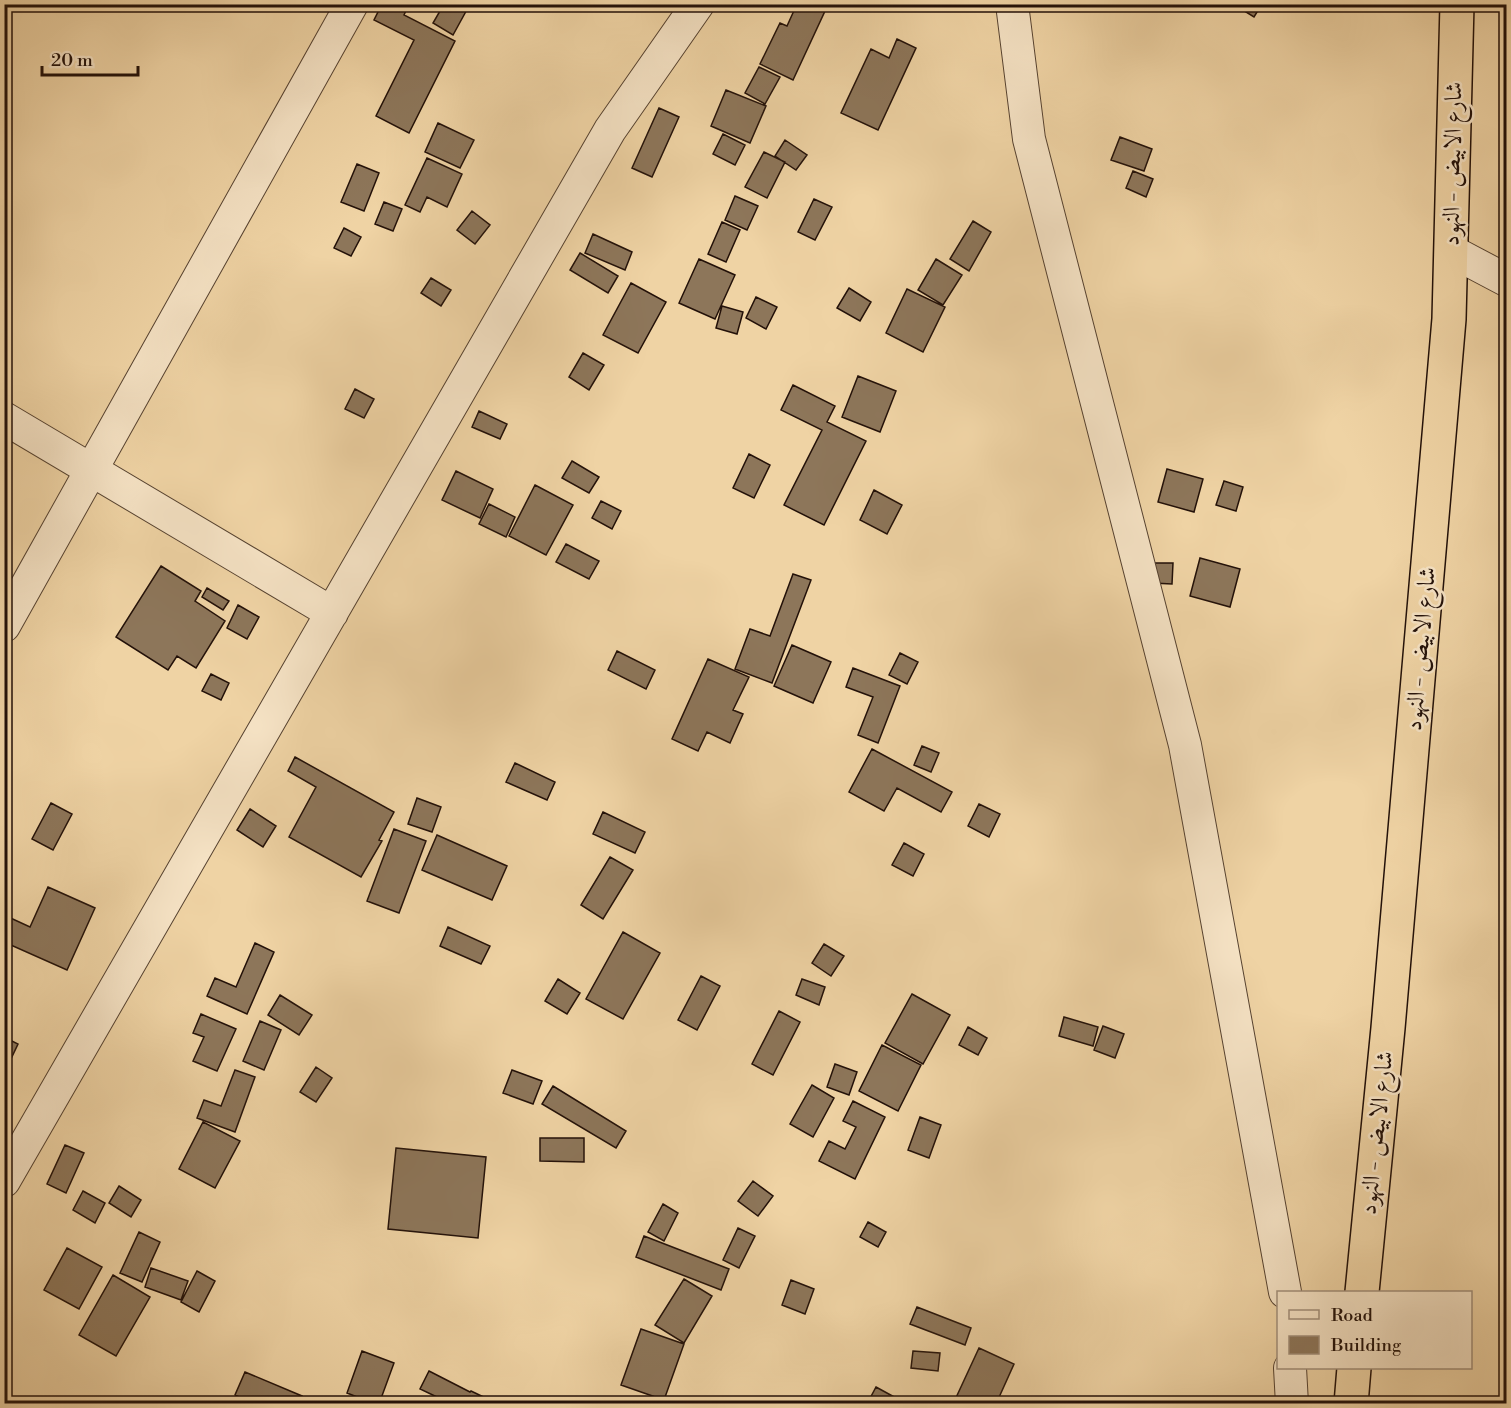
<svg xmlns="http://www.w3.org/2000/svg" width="1511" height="1408" font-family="'Libre Bodoni',Amiri,serif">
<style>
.building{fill:#8d765a;stroke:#231109;stroke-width:1.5}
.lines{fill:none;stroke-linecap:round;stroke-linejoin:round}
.minor-casing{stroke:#564230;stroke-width:34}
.highway-casing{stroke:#231109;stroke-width:36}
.minor{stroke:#f5e2c4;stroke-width:32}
.highway{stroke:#efd3a4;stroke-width:33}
.labels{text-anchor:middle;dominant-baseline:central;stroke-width:5;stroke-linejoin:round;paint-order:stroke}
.street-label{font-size:24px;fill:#231109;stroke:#f5e2c4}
</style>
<rect width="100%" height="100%" fill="#efd3a4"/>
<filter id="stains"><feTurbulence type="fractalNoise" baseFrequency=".00333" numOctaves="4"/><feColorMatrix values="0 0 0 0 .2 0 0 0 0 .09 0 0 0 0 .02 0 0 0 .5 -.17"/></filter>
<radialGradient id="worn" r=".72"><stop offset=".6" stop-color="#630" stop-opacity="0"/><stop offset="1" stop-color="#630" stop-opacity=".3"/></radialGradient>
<path class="building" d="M382 4H409L404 15 455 41 409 133 376 116 414 40 374 20Z
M444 4H470L453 35 433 23Z
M797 4H811L825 11 793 80 760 64 780 23 787 26Z
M1233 4H1262L1254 17Z
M897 39 916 48 878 130 841 113 871 49 889 58Z
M759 67 780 77 765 104 745 93Z
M726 90 766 106 750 143 711 126Z
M659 108 679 117 652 177 632 168Z
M438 123 474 140 460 168 425 152Z
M723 134 745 145 735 165 713 154Z
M1120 137 1152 149 1144 171 1111 160Z
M785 140 807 155 796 170 775 156Z
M764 152 785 162 767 198 745 187Z
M427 158 462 174 447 207 427 197 420 212 405 205Z
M357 164 379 173 364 211 341 202Z
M1133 171 1153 179 1146 197 1126 188Z
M735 196 758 206 747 230 725 220Z
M814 199 832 207 815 240 798 232Z
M384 202 402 209 393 231 375 224Z
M472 211 490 225 475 244 457 230Z
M973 221 991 232 969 271 950 259Z
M722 222 740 230 726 262 708 254Z
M344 228 361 237 351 256 334 248Z
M593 234 632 252 625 270 585 253Z
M580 253 618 276 608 293 570 270Z
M699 259 735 275 715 319 679 303Z
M936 259 962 275 943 305 918 290Z
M431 278 451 290 441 306 421 293Z
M631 283 666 302 638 353 603 335Z
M849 288 871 302 860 321 837 308Z
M907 289 945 307 923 352 886 333Z
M756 297 777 307 766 329 746 318Z
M722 306 743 312 737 334 716 328Z
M583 353 604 365 589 390 569 377Z
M858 376 896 391 880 432 842 417Z
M793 385 835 406 827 422 866 441 824 525 784 505 822 430 781 410Z
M355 389 374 399 364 418 345 409Z
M479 411 507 424 500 439 472 427Z
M749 454 770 465 754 498 733 488Z
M572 461 599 477 589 493 562 478Z
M1167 469 1203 479 1194 512 1158 502Z
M456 471 493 489 480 518 442 500Z
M1224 481 1243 487 1236 511 1216 505Z
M535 485 573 505 546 555 509 536Z
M874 490 902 505 887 534 860 520Z
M601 501 621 511 612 529 592 518Z
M489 504 515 517 506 537 479 524Z
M566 544 599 561 589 579 556 562Z
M1200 558 1240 569 1230 607 1190 596Z
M1153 563H1173L1172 584 1152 583Z
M161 566 201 591 195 601 225 621 196 668 177 656 168 670 116 637Z
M793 574 811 580 772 683 735 669 750 629 770 636Z
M207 588 229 601 223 610 202 597Z
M238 605 259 617 247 639 227 628Z
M792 645 831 662 813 703 774 686Z
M617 651 655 670 646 689 608 670Z
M900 653 918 662 907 684 889 675Z
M708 659 749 677 733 710 743 714 730 743 707 732 698 751 672 739Z
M853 668 900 686 878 743 858 735 873 697 846 687Z
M211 674 229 683 221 700 202 691Z
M922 746 939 753 931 772 914 765Z
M872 749 952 792 941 812 897 788 884 811 849 792Z
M295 757 394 812 379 840 382 841 361 877 289 837 316 787 288 771Z
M515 763 555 782 547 800 506 782Z
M417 798 441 807 432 832 408 824Z
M51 803 72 814 53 850 32 839Z
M979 804 1000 814 989 837 968 826Z
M250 809 276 826 263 847 237 830Z
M603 812 645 832 635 853 593 834Z
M394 829 426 841 399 913 367 901Z
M437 835 507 866 492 900 422 870Z
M904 843 924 854 913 876 892 865Z
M610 857 633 870 603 919 581 905Z
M48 887 95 908 67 970 4 942V915L30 927Z
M448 927 490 946 481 964 440 946Z
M623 932 660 953 623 1019 586 999Z
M255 943 274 952 247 1014 207 996 215 978 236 987Z
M824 944 844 956 831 976 812 963Z
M701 976 720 986 697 1030 678 1020Z
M558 979 580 993 567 1014 545 1001Z
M802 979 825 987 819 1005 796 995Z
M912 994 950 1015 923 1064 885 1043Z
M280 995 312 1015 299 1035 268 1015Z
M779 1011 800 1022 773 1075 752 1064Z
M201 1014 236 1029 217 1071 193 1061 204 1037 193 1033Z
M1064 1017 1098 1027 1093 1046 1059 1036Z
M260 1021 281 1030 264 1070 243 1061Z
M1103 1026 1124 1034 1115 1058 1094 1050Z
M968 1027 987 1038 978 1055 959 1045Z
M4 1037 18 1044 9 1063 4 1061Z
M882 1045 921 1065 898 1111 859 1091Z
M835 1064 857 1072 849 1095 827 1087Z
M316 1067 332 1078 316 1102 300 1092Z
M235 1070 255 1077 235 1132 197 1118 204 1100 221 1106Z
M512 1070 542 1081 533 1104 503 1093Z
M812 1085 834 1098 813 1137 790 1124Z
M553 1086 626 1131 616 1148 542 1104Z
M853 1101 885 1117 855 1179 819 1161 829 1141 845 1149 856 1127 843 1121Z
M920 1117 941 1125 929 1158 908 1150Z
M203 1122 240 1141 215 1188 179 1169Z
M540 1138H584V1162L540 1161Z
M65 1145 84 1153 66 1193 47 1184Z
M396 1148 486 1157 478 1238 388 1229Z
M753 1181 773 1196 758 1216 738 1201Z
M119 1186 141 1200 131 1217 109 1203Z
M83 1191 105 1203 95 1223 73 1210Z
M663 1204 678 1213 664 1241 648 1232Z
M868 1222 886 1232 878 1247 860 1237Z
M738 1228 755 1236 739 1268 723 1260Z
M139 1232 160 1242 142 1282 120 1273Z
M644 1236 729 1269 721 1290 636 1257Z
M67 1248 102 1267 79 1309 44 1290Z
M151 1268 188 1281 181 1300 145 1287Z
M197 1271 215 1281 199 1312 181 1302Z
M113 1275 150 1297 116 1356 79 1335Z
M684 1279 712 1296 684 1343 655 1325Z
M791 1280 814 1289 805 1314 782 1305Z
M917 1307 971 1328 965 1345 910 1324Z
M641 1329 684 1344 664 1400 621 1385Z
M979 1348 1014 1364 996 1404H957L954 1402Z
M362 1351 394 1363 379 1404H375L347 1393Z
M913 1351 940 1353 938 1371 911 1368Z
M429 1371 470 1392 471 1391 492 1401 490 1404H437L439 1398 420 1389Z
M245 1372 302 1396 298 1404H254L235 1395Z
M876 1387 907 1404H867Z"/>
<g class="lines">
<defs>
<path id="minor" d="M1012 4 1029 139 1185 745 1285 1292
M1451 251 1506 280
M4 418 332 613
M4 626 352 4
M4 1181 610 130 698 4
M1290 1368 1292 1404"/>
<path id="highway" d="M1362 1292 1388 1028 1449 319 1457 4
M1351 1404 1354 1368"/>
</defs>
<use href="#minor" class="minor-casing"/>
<use href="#highway" class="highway-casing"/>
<use href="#minor" class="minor"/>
<use href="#highway" class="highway"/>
</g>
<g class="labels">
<g class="street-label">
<text transform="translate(1453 164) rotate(-89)">شارع الابيض - النهود</text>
<text transform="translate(1421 649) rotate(-85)">شارع الابيض - النهود</text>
<text transform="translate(1377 1133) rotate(-84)">شارع الابيض - النهود</text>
</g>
</g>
<rect width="1511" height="1408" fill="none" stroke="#efd3a4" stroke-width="24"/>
<rect x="6" y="6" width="1499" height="1396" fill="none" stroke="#231109" stroke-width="3"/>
<rect x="12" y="12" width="1487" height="1384" fill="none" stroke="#231109" stroke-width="1.5"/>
<rect x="1277" y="1291" width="195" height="78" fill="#f5e2c4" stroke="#a18e79" stroke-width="1.5"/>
<rect x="1289" y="1310" width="30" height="9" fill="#f5e2c4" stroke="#a18e79" stroke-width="1.5"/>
<text x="1331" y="1321" font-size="18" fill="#231109">Road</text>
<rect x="1289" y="1336" width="30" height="18" fill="#8d765a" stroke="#a18e79" stroke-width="1.5"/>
<text x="1331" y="1351" font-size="18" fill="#231109">Building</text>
<path d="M42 66v9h96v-9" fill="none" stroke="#231109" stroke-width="3"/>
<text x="51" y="66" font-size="18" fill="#231109" stroke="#f5e2c4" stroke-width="4.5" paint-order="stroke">20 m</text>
<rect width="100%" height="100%" filter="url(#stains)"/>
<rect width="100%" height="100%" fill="url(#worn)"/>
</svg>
